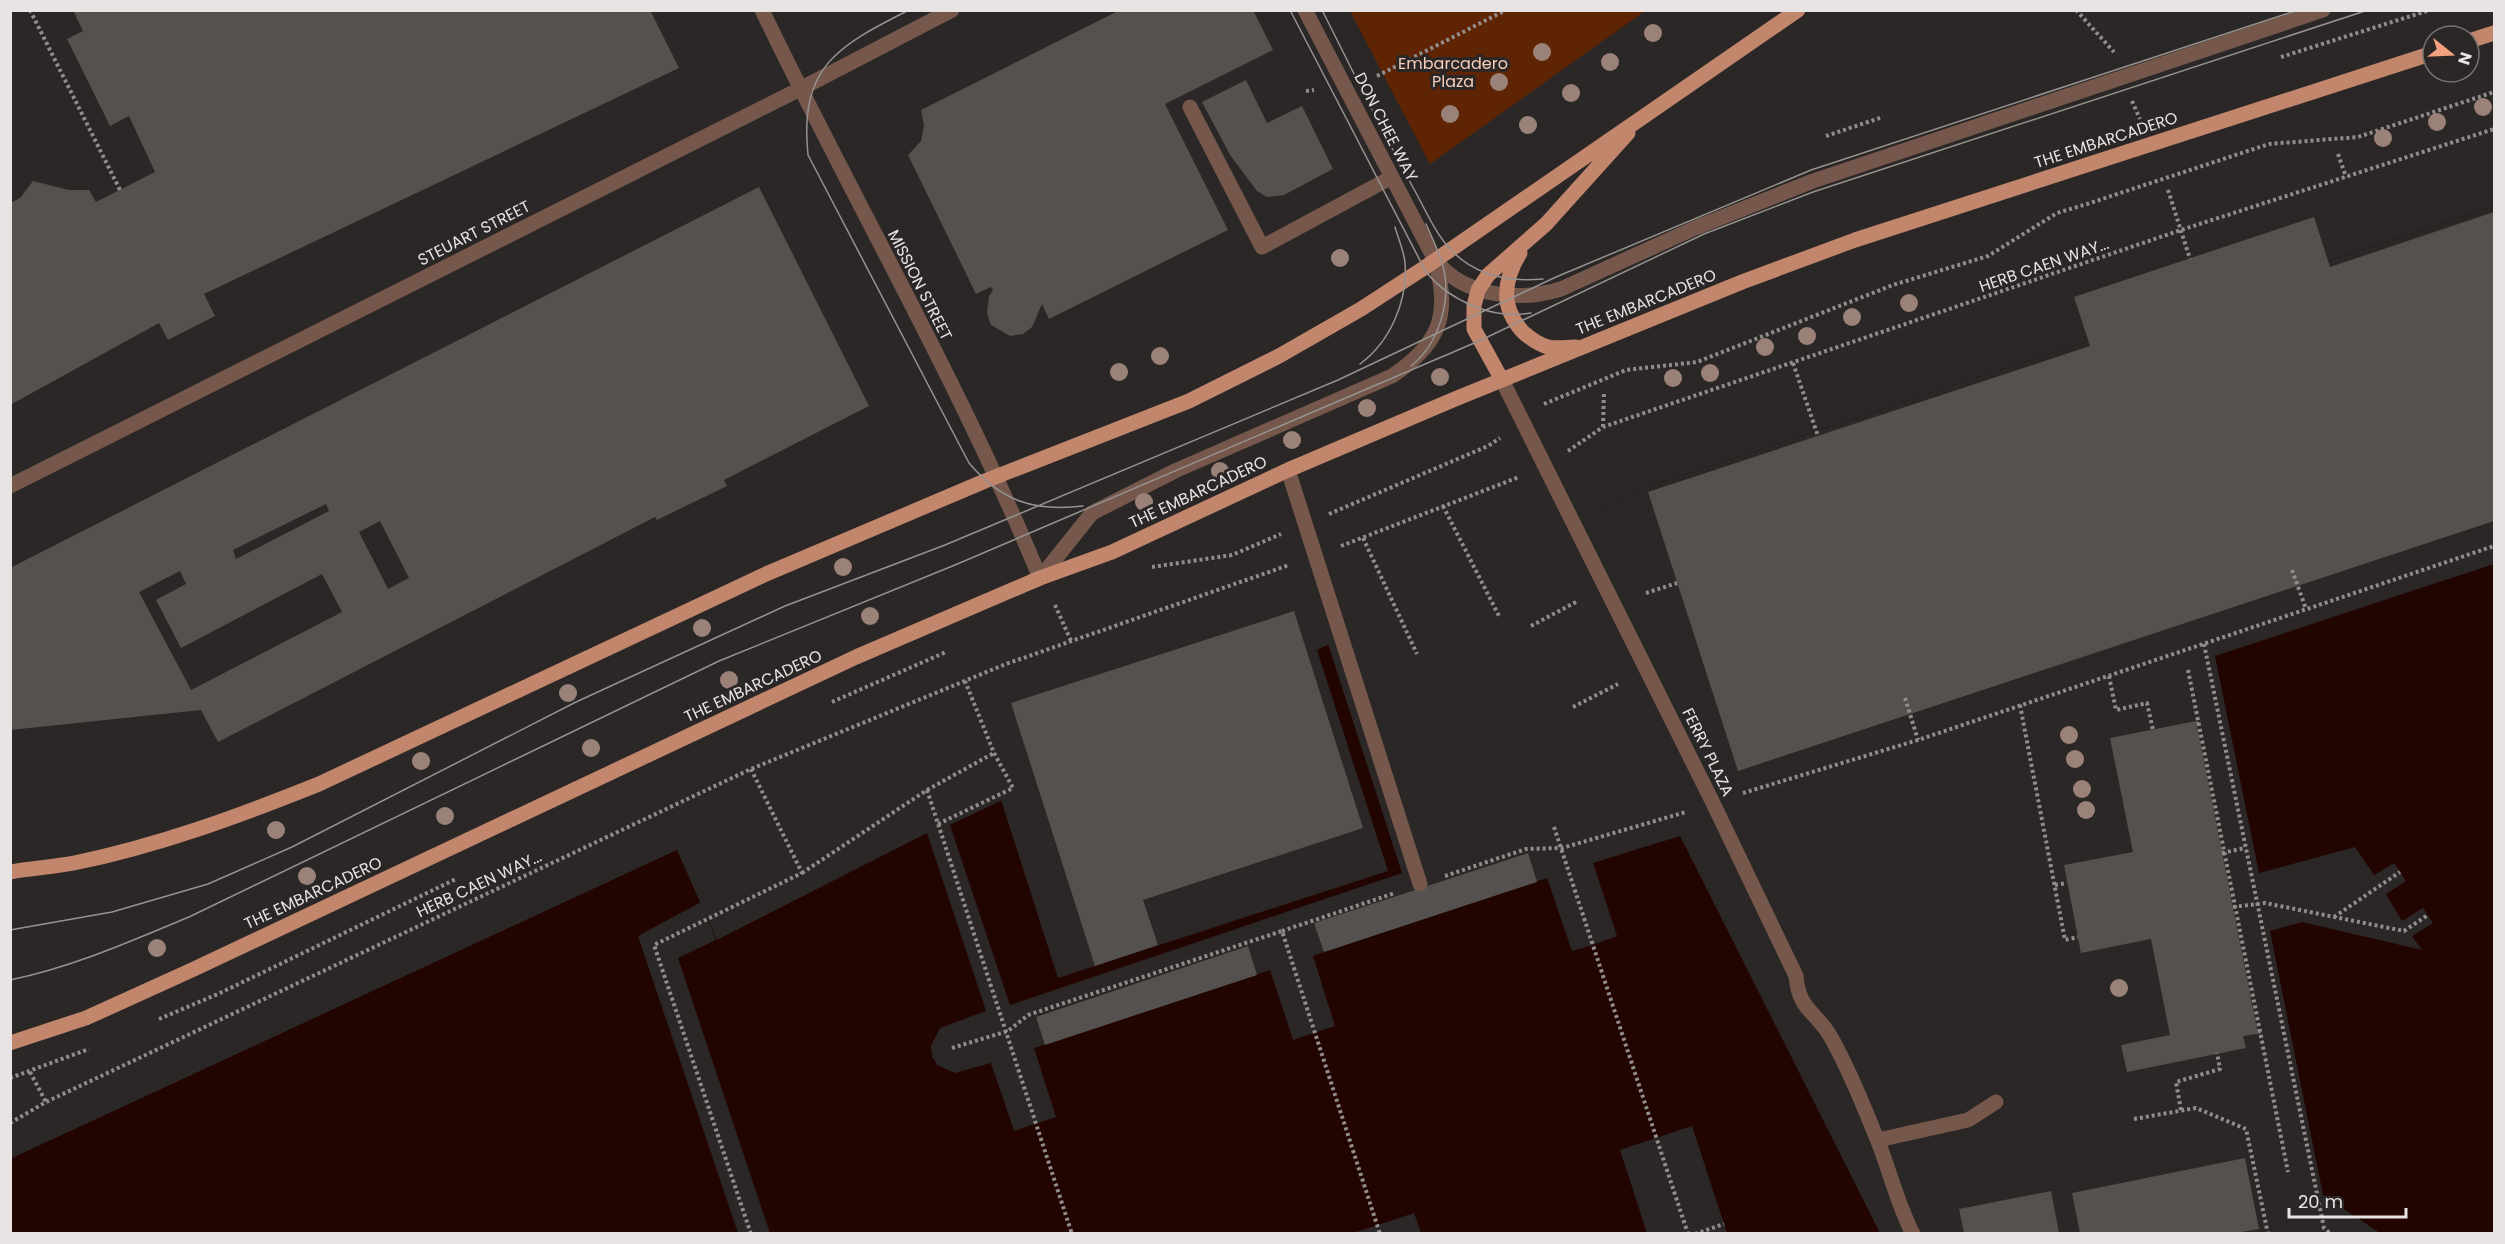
<svg xmlns="http://www.w3.org/2000/svg" width="2505" height="1244" font-family="Poppins,sans-serif">
<style>
.green{fill:#5e2403}
.water{fill:#220400}
.pier{fill:#2b2726}
.building{fill:#55514f;fill-rule:evenodd}
.lines{fill:none;stroke-linecap:round;stroke-linejoin:round}
.path{stroke:#918d8c;stroke-width:4;stroke-dasharray:3 3;stroke-linecap:butt}
.service{stroke:#75584b;stroke-width:15}
.minor{stroke:#75584b;stroke-width:15}
.tertiary{stroke:#75584b;stroke-width:15}
.primary{stroke:#c1866c;stroke-width:15}
.tram{stroke:#969291;stroke-width:1.5}
.path-bridge{stroke:#918d8c;stroke-width:4;stroke-dasharray:3 3;stroke-linecap:butt}
.tree{fill:#9a8278}
.labels{text-anchor:middle;dominant-baseline:central;stroke-width:6;stroke-linejoin:round;paint-order:stroke}
.park-label{font-size:16px;fill:#f4cdbb;stroke:#2b2726}
.street-label{font-size:16px;fill:#e7e4e3;stroke:#2b2726}
</style>
<rect width="100%" height="100%" fill="#2b2726"/>
<path class="green" d="M1350 11H1645L1430 164Z"/>
<path class="water" d="M2494 206V1233L11 1234 10 1159 677 850 717 940 927 833 950 825 1317 650 1644 488Z"/>
<path class="pier" d="M2494 206V564L2215 656 2259 873 2355 847 2374 875 2394 863 2406 881 2386 894 2402 921 2423 908 2433 923 2412 936 2422 950 2302 922 2270 931 2323 1195 2380 1233H1880L1680 836 1593 863 1617 936 1593 945 1572 951 1547 878 1313 956 1335 1026 1293 1040 1270 970 1034 1048 1056 1117 1014 1131 991 1063 955 1073 937 1065 932 1056 931 1046 940 1028 986 1011 927 833 950 825 1010 1005 1402 873 1328 644 1644 488Z
M1317 650 1388 871 1058 978 1001 800Z
M701 902 716 940 678 958 770 1233H738L638 936Z
M1692 1126 1727 1233H1647L1620 1150Z
M1414 1213 1421 1233H1353L1378 1225Z"/>
<path class="building" d="M73 10H650L679 68 204 294 215 316 168 340 159 323 10 405V203L20 198 33 181 69 190H89L96 202 155 172 129 116 110 126 67 39 83 31Z
M1120 10H1253L1273 50 1165 104 1228 230 1049 319 1042 304 1032 327 1023 334 1010 336 991 325 987 313 989 296 993 290 991 287 976 294 908 155 921 141 924 125 921 110Z
M1246 80 1267 123 1302 106 1333 169 1284 195 1267 197 1257 191 1230 155 1202 102Z
M759 187 869 406 724 480 727 486 657 520 655 517 218 742 201 710 10 730V568ZM326 504 329 511 236 559 233 550ZM380 521 409 578 388 589 359 532ZM180 571 186 584 156 600 181 648 322 574 342 612 191 690 139 592Z
M2494 212V521L1738 771 1648 492 2090 346 2074 297 2314 217 2330 267Z
M1294 611 1363 828 1143 900 1158 945 1095 966 1011 703Z
M2196 721 2258 1034 2243 1036 2246 1048 2127 1072 2121 1045 2170 1035 2151 939 2081 953 2064 865 2133 852 2110 738Z
M1528 853 1537 882 1324 952 1314 923Z
M1248 946 1257 975 1045 1045 1036 1017Z
M2245 1158 2259 1229 2236 1233H2080L2072 1193Z
M2051 1191 2059 1233H1964L1959 1209Z"/>
<g class="lines">
<path class="path" d="M30 10 120 190
M2076 10 2114 52
M2281 57 2430 10
M1377 76 1506 10
M1306 91 1314 90
M2132 101 2140 119
M1826 136 1883 117
M2338 154 2346 177
M2168 190 2190 259
M1793 363 1818 436
M1544 404 1626 370 1697 362 1893 285 1988 256 2057 213 2087 204 2269 144 2358 137 2494 92
M1603 427 1604 392
M1568 451 1603 427 2181 230 2494 129
M1443 506 1499 616
M1329 514 1488 446 1500 438
M1363 538 1417 654
M1341 546 1519 477
M1152 567 1232 555 1281 534
M2292 570 2306 609
M1646 593 1677 583
M1055 605 1071 641
M1531 626 1576 602
M2204 644 2324 1228 2331 1234
M2109 676 2116 710 2147 703 2153 730
M1905 698 1918 740
M832 702 946 652
M2020 705 2065 940 2078 937
M1573 707 1618 684
M2197 724 2199 723
M751 769 802 873 654 945 751 1234
M927 790 1072 1234
M1743 793 1918 740 2494 546
M938 824 1013 788 994 753 965 681
M1554 827 1688 1234
M2222 853 2245 848
M802 873 927 790 994 753
M1445 876 1526 849 1562 848 1686 812
M2055 885 2067 883
M2233 907 2265 903 2404 931 2428 915
M2334 917 2400 872
M1282 931 1395 893
M159 1019 218 994 456 879
M2258 1032 2260 1031
M952 1048 1008 1031 1028 1015 1282 931 1380 1234
M30 1072 46 1102
M10 1078 89 1049
M2181 1110 2176 1082 2220 1069 2217 1053
M2134 1119 2196 1108 2246 1129 2268 1234
M10 1123 46 1102 751 769 1006 664 1289 565
M1695 1234 1724 1224"/>
<path class="service" d="M1305 10 1435 260C1464 297 1519 302 1561 289L1695 228 1813 181 2323 10
M1190 107 1262 247 1392 177
M1502 380 1713 803 1796 976C1799 1010 1814 1010 1829 1034 1846 1062 1865 1109 1877 1139 1890 1171 1897 1203 1913 1234
M1288 470 1420 884
M1040 578 1092 513 1177 470 1392 376C1437 346 1451 317 1436 264
M1878 1140 1968 1120 1996 1102"/>
<path class="minor" d="M10 486 800 89"/>
<path class="tertiary" d="M762 10C853 200 960 383 1040 578
M800 89 952 10"/>
<path class="primary" d="M2469 41 2494 33
M1520 253C1503 281 1500 308 1524 333 1530 338 1540 345 1548 347 1556 349 1567 347 1576 347
M1502 380 1474 329V306L1478 290 1488 275 1546 224 1628 133
M10 872C32 868 53 867 74 863 158 846 239 816 319 784L766 574 985 481 1189 401 1279 356 1361 309 1424 268 1798 10
M10 1043 86 1018 194 969 856 657 1040 578 1112 552 1288 470 1455 399 1742 282 1855 240 2433 53"/>
<path class="tram" d="M909 10C838 46 799 66 808 155L969 463C1001 501 1034 512 1083 506
M1290 10 1426 272C1450 301 1493 320 1531 313
M1322 10C1353 71 1382 132 1415 191 1426 211 1437 237 1454 253 1479 277 1510 282 1543 279
M1360 364C1390 342 1408 301 1405 263 1404 251 1398 238 1395 227
M1411 366C1439 344 1453 298 1442 263 1438 250 1432 237 1426 224
M10 930 112 912 208 884 292 847 576 702 785 606 945 545 1338 380 1556 277 1811 170 2298 10
M10 980C73 967 131 941 189 917L719 661 955 565 1479 341 1704 234 1813 192 2368 10"/>
<path class="path-bridge" d="M2188 670 2288 1172"/>
</g>
<g class="tree">
<circle cx="1653" cy="33" r="9"/>
<circle cx="1542" cy="52" r="9"/>
<circle cx="1610" cy="62" r="9"/>
<circle cx="1499" cy="82" r="9"/>
<circle cx="1571" cy="93" r="9"/>
<circle cx="2483" cy="107" r="9"/>
<circle cx="1450" cy="114" r="9"/>
<circle cx="2437" cy="122" r="9"/>
<circle cx="1528" cy="125" r="9"/>
<circle cx="2383" cy="138" r="9"/>
<circle cx="1340" cy="258" r="9"/>
<circle cx="1909" cy="303" r="9"/>
<circle cx="1852" cy="317" r="9"/>
<circle cx="1807" cy="336" r="9"/>
<circle cx="1765" cy="347" r="9"/>
<circle cx="1160" cy="356" r="9"/>
<circle cx="1119" cy="372" r="9"/>
<circle cx="1710" cy="373" r="9"/>
<circle cx="1440" cy="377" r="9"/>
<circle cx="1673" cy="378" r="9"/>
<circle cx="1367" cy="408" r="9"/>
<circle cx="1292" cy="440" r="9"/>
<circle cx="1220" cy="471" r="9"/>
<circle cx="1144" cy="502" r="9"/>
<circle cx="843" cy="567" r="9"/>
<circle cx="870" cy="616" r="9"/>
<circle cx="702" cy="628" r="9"/>
<circle cx="729" cy="680" r="9"/>
<circle cx="568" cy="693" r="9"/>
<circle cx="2069" cy="735" r="9"/>
<circle cx="591" cy="748" r="9"/>
<circle cx="2075" cy="759" r="9"/>
<circle cx="421" cy="761" r="9"/>
<circle cx="2082" cy="789" r="9"/>
<circle cx="2086" cy="810" r="9"/>
<circle cx="445" cy="816" r="9"/>
<circle cx="276" cy="830" r="9"/>
<circle cx="307" cy="876" r="9"/>
<circle cx="157" cy="948" r="9"/>
<circle cx="2119" cy="988" r="9"/>
</g>
<g class="labels">
<g class="park-label">
<text x="1453" y="63">Embarcadero<tspan x="1453" dy="18">Plaza</tspan></text>
</g>
<g class="street-label">
<text transform="translate(1386 127) rotate(63)">DON CHEE WAY</text>
<text transform="translate(2106 140) rotate(-18)">THE EMBARCADERO</text>
<text transform="translate(474 233) rotate(-27)">STEUART STREET</text>
<text transform="translate(2044 265) rotate(-19)">HERB CAEN WAY...</text>
<text transform="translate(920 285) rotate(63)">MISSION STREET</text>
<text transform="translate(1646 302) rotate(-22)">THE EMBARCADERO</text>
<text transform="translate(1198 492) rotate(-25)">THE EMBARCADERO</text>
<text transform="translate(753 686) rotate(-25)">THE EMBARCADERO</text>
<text transform="translate(1708 752) rotate(64)">FERRY PLAZA</text>
<text transform="translate(479 884) rotate(-25)">HERB CAEN WAY...</text>
<text transform="translate(313 893) rotate(-25)">THE EMBARCADERO</text>
</g>
</g>
<rect width="2505" height="1244" fill="none" stroke="#e7e4e3" stroke-width="24"/>
<g transform="translate(2451 54) rotate(108)"><circle r="28" fill="#2b2726" stroke="#767372" stroke-width="1.5"/>
<path d="M0-4.5L10 22L0 15L-10 22Z" fill="#f1a17d"/>
<text y="-9" font-size="16" font-weight="bold" text-anchor="middle" fill="#e7e4e3">N</text>
</g>
<path d="M2289 1208v9h117v-9" fill="none" stroke="#e7e4e3" stroke-width="3"/>
<text x="2298" y="1208" font-size="18" fill="#e7e4e3" stroke="#2b2726" stroke-width="4.5" paint-order="stroke">20 m</text>
</svg>
